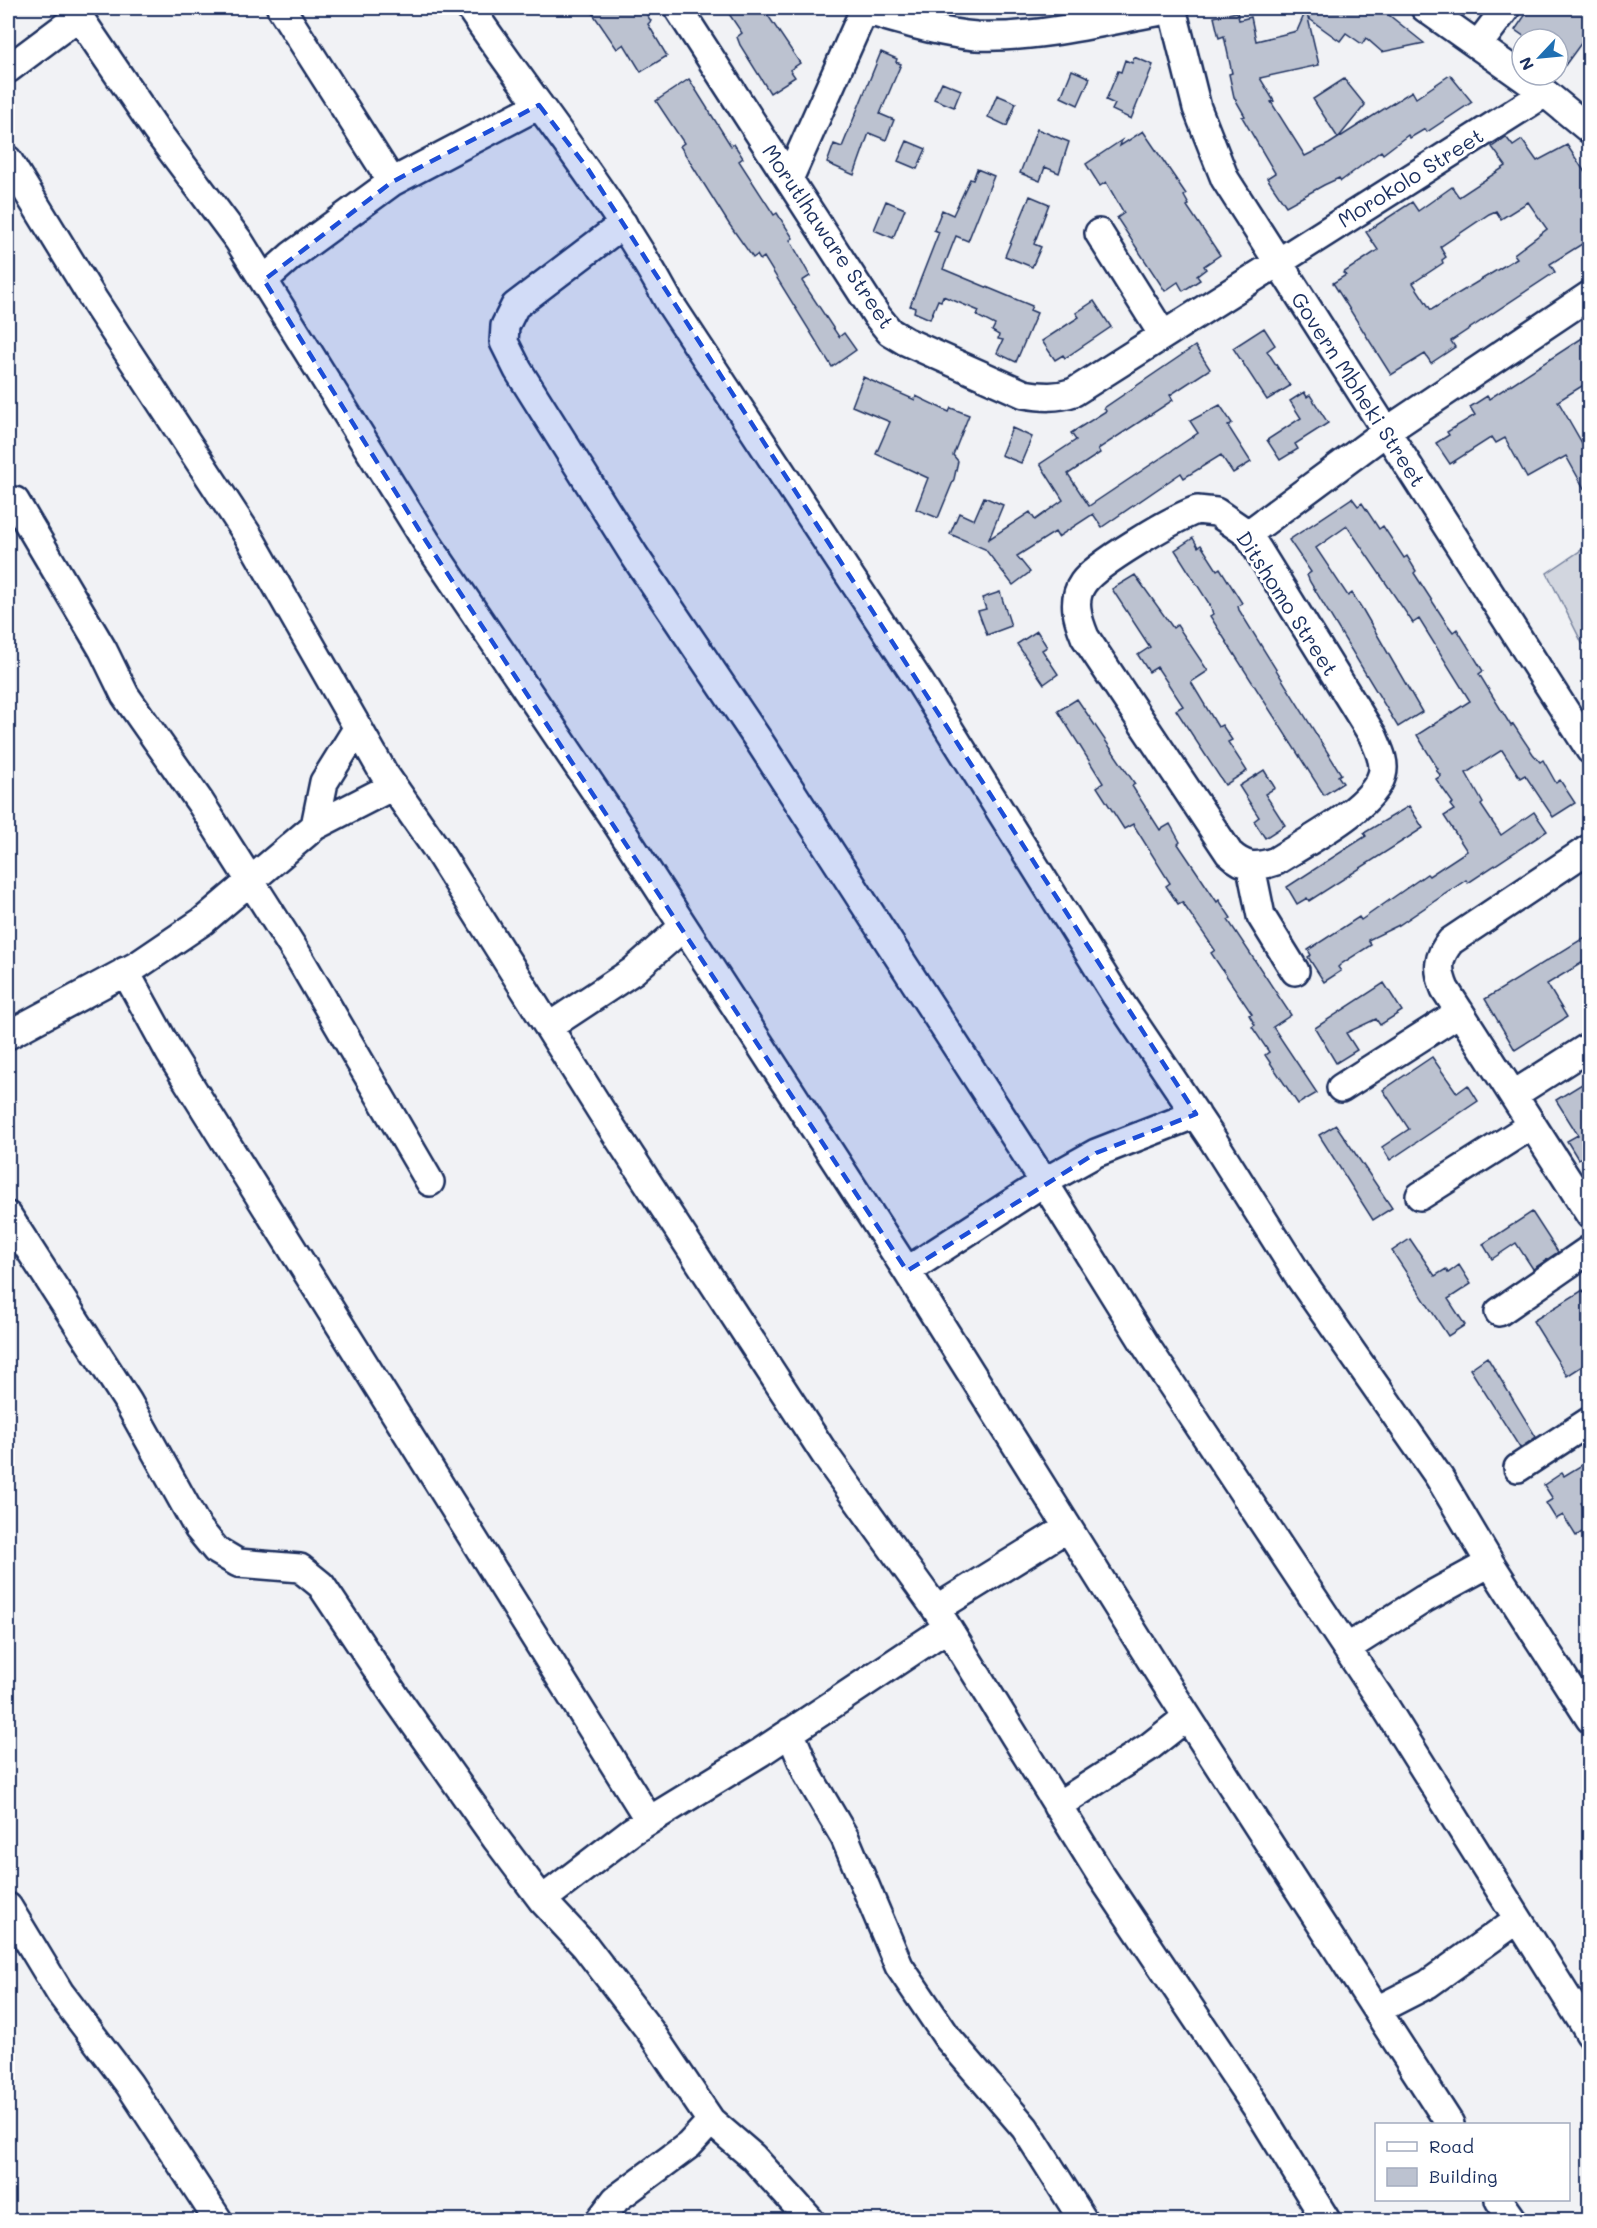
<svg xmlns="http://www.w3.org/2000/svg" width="1597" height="2228" font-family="Mali,sans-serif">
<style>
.green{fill:#d2d6df;stroke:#76829e;stroke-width:1.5}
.building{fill:#bcc2d0;stroke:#1b2f5e;stroke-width:1.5;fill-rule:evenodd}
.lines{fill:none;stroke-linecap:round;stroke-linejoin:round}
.minor-casing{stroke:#1b2f5e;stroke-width:32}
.minor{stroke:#fff;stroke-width:27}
.marked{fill:#1d4ed8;fill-opacity:0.2;stroke:#1d4ed8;stroke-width:4.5;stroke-dasharray:12 8;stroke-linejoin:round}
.labels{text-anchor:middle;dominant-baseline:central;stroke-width:6;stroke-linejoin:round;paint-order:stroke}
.street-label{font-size:21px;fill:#1b2f5e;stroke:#fff}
</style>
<rect width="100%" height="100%" fill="#f1f2f5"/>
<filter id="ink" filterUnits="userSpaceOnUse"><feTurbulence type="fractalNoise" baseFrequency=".0167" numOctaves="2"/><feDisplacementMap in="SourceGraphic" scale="12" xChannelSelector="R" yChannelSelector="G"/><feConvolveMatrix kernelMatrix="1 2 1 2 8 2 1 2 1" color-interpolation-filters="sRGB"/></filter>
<g filter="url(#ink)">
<path class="green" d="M1589 545V647L1582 643 1547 573Z"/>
<path class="building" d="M589 8H642L651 21 648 24 667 56 641 72 624 44 617 49Z
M725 8H763L800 63 790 70 795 77 770 93 740 45 737 37 742 33Z
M1294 8H1380L1424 43 1382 52 1366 38 1362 44 1346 33 1340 41 1308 18 1319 65 1260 78 1274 101 1271 102 1305 156 1329 144 1412 91 1416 98 1450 75 1472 102 1427 132 1425 129 1410 138 1408 135 1383 154 1381 151 1341 181 1339 178 1324 185 1286 206 1267 178 1275 173 1242 117 1245 116 1234 97 1229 74 1232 73 1224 36 1219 38 1214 17 1237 12 1239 20 1251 17 1256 41 1297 31 1304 15Z
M1530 8H1590V31L1558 75V39H1528L1515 30Z
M881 52 897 59 896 62 901 64 880 114 894 120 886 140 869 133 854 175 827 163 834 144 842 147Z
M1134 57 1153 65 1131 119 1112 110 1115 104 1106 100 1118 71 1121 72 1125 60 1132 63Z
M1072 70 1090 78 1078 105 1061 97Z
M689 79 731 146 734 144 743 158 739 161 774 215 777 213 793 238 790 240 810 276 802 281 839 337 844 333 856 350 832 367 764 257 760 260 757 255 753 258 729 224 680 146 684 143 656 101Z
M1344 79 1365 105 1338 138 1313 99Z
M942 82 961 90 954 107 934 99Z
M997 95 1016 103 1007 126 988 117Z
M1037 129 1069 142 1059 173 1045 167 1040 181 1020 173Z
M1143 131 1186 194 1184 196 1189 205 1187 206 1220 255 1204 266 1206 269 1197 276 1200 280 1183 291 1178 282 1165 291 1117 218 1124 213 1106 182 1100 186 1086 164 1122 140 1120 146Z
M1506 137 1513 146 1522 140 1537 161 1567 145 1590 180V239L1550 264 1555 272 1451 341 1455 347 1431 363 1425 354 1391 375 1333 283 1346 275 1343 273 1378 250 1366 232 1412 202 1418 211 1452 187 1459 197 1506 166 1492 147ZM1528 202 1547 229 1514 254 1517 258 1431 310 1413 283 1443 263 1442 260 1446 257 1440 247 1489 214 1496 211 1501 219Z
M907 141 926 149 917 169 898 161Z
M977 169 994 176 968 241 956 236 943 269 1032 306 1030 310 1037 313 1016 362 997 353 1003 340 998 339 999 335 992 331 995 325 977 316 979 311 943 296 941 301 938 300 930 319 914 312 915 308 910 306 939 232 934 230 942 210 953 215 970 179 973 180Z
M1030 196 1049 204 1034 244 1041 247 1032 267 1005 256Z
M886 201 905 209 893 238 874 230Z
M1094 301 1111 327 1065 358 1063 355 1055 360 1042 341 1079 317 1076 313Z
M1264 328 1275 345 1267 351 1290 386 1267 400 1233 348Z
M1590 333V381L1558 401 1590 457V499L1566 456 1527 478 1505 438 1496 443 1492 437 1450 464 1436 443 1449 435 1447 432 1475 415 1470 407 1487 396 1489 399Z
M1195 346 1210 369 1170 395 1173 400 1098 449 1100 453 1068 474 1089 506 1198 433 1190 421 1220 405 1232 423 1228 426 1251 462 1233 473 1221 455 1184 478 1181 473 1102 527 1093 514 1058 537 1055 532 1017 556 1030 572 1013 585 985 549 950 534 959 513 974 520 984 497 1003 505 989 539 1030 512 1035 520 1063 500 1040 464 1076 440 1071 433 1106 411 1104 408Z
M863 377 915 400 916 396 949 412 951 408 969 415 953 455 958 461 954 479 938 518 916 509 928 478 876 454 890 422 852 406Z
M1304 392 1307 397 1310 395 1328 423 1295 444 1298 449 1280 460 1267 440 1301 418 1290 401Z
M1012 428 1032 437 1021 463 1001 455Z
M1352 498 1358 506 1362 503 1379 529 1383 526 1404 558 1407 556 1416 571 1414 573 1447 624 1453 632 1457 629 1483 671 1479 674 1511 726 1513 724 1533 754 1540 762 1543 760 1556 783 1560 780 1575 803 1553 817 1525 775 1520 778 1502 750 1466 773 1483 803 1481 805 1501 835 1534 812 1547 831 1468 883 1466 880 1399 925 1368 940 1371 945 1341 964 1338 967 1341 971 1324 982 1308 957 1311 955 1308 950 1359 917 1361 920 1427 874 1429 876 1467 851 1444 816 1454 810 1450 805 1453 803 1436 779 1441 776 1436 770 1438 769 1417 735 1470 701 1419 619 1413 623 1347 526 1316 548 1348 596 1352 593 1363 610 1422 712 1398 727 1310 582 1307 575 1311 572 1289 540Z
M1193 538 1198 547 1201 545 1217 570 1220 568 1242 603 1238 606 1239 610 1341 774 1338 776 1343 783 1324 795 1210 616 1213 614 1210 605 1175 550Z
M1135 575 1173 628 1177 625 1208 671 1191 682 1218 727 1222 725 1232 740 1228 742 1247 771 1225 785 1176 710 1183 706 1157 667 1149 672 1138 655 1150 647 1112 589Z
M1000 592 1011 626 987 635 978 611 986 609 982 598Z
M1037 631 1047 647 1042 650 1058 674 1044 684 1017 644Z
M1077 699 1135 784 1132 786 1160 830 1170 824 1180 842 1178 844 1217 902 1219 900 1231 918 1228 920 1291 1015 1273 1027 1317 1093 1298 1104 1265 1055 1269 1052 1252 1027 1255 1025 1249 1015 1252 1014 1211 953 1215 950 1182 902 1178 904 1166 886 1170 883 1133 824 1124 829 1097 787 1103 783 1058 711Z
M1264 770 1275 788 1265 794 1285 825 1265 838 1254 821 1259 817 1239 786Z
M1409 806 1423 828 1309 901 1307 898 1297 904 1287 887 1366 836 1364 833Z
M1590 934V958L1547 984 1567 1017 1515 1050 1485 999Z
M1384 983 1402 1011 1380 1025 1376 1019 1346 1033 1357 1050 1336 1063 1315 1028Z
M1432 1057 1457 1093 1468 1085 1478 1101 1390 1160 1382 1147 1409 1129 1383 1090Z
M1590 1079V1154L1578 1159 1567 1141 1578 1135 1556 1100Z
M1336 1125 1392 1208 1373 1220 1319 1135Z
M1532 1212 1558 1252 1533 1269 1516 1243 1492 1259 1483 1244Z
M1410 1239 1435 1276 1446 1269 1448 1273 1459 1265 1471 1284 1448 1299 1465 1325 1448 1336 1392 1251Z
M1583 1290 1590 1301V1361L1567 1376 1533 1321Z
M1487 1357 1536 1437 1520 1448 1470 1369Z
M1590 1460V1498L1581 1503 1590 1516V1527L1576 1536 1563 1515 1556 1519 1546 1503 1553 1499 1544 1485 1562 1473 1564 1476Z"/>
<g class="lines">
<defs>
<path id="minor" d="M73 8 156 130 239 241 426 541 612 816 907 1271 1161 1676 1450 2124
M281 8 392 182
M470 8C537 107 612 196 669 302L919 681 1116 996 1213 1140 1300 1278 1439 1477 1490 1563 1590 1719
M678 8 877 316 890 332 905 341 1024 394C1042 397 1057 398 1074 392L1545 93
M1172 8 1197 108 1225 179 1590 750
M1425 8 1545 93 1590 130
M864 10C900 20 938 33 976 36 1039 39 1110 20 1172 9
M1478 45 1506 8
M8 69 79 16
M8 160 95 302 249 537 383 772 436 848 603 1114 828 1459 936 1609 1102 1877 1259 2111 1326 2220
M789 179 865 8
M623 224 515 306 505 326 504 342 518 370 634 555 759 741 1044 1182 1148 1349 1381 1700 1590 2034
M1099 233 1163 335
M264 280 291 256 392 182 539 105
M15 501 103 650 125 695 200 802 297 954 430 1182
M1197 510 1216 512 1248 534 1373 736C1378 748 1386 762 1382 775 1372 809 1305 842 1276 861 1256 868 1245 868 1229 853L1085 637C1078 620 1071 600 1083 583 1096 564 1174 518 1197 510Z
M1248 534 1387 431 1590 295
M315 826 324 782 357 729
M1590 848 1451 941C1437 957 1437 970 1445 989L1590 1215
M1251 867 1261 916 1295 971
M125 971 170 1053 649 1820
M550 1026 633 971 683 927
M8 1035 138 965 203 921 315 826 393 786
M1341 1088 1460 1012
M1513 1095 1590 1046
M1420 1196 1532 1125
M8 1216 128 1402 198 1528 216 1550 238 1563 300 1568 321 1585 395 1696 497 1840 542 1900 585 1946 650 2031 711 2121 753 2157 810 2220
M907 1271 1044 1182 1096 1153 1196 1114
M1499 1312 1590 1249
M1518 1468 1590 1421
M936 1609 1067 1528
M1347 1648 1424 1599 1490 1563
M790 1732 808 1775 845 1838 899 1966 947 2037 1025 2128 1083 2220
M1057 1806 1149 1747 1187 1717
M542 1900 632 1831 761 1752 947 1628
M8 1907 60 1993 129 2084 218 2220
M1377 2010 1428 1984 1517 1920
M1499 2200 1513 2220
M600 2220 616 2199 689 2145 711 2121"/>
</defs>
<use href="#minor" class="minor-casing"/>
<use href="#minor" class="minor"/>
</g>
</g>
<path class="marked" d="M539 105 588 169 1196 1114 1096 1153 907 1271 426 541 264 280 392 182Z"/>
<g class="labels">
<g class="street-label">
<text transform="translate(1410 177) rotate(-32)">Morokolo Street</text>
<text transform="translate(829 236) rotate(56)">Morutlhaware Street</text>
<text transform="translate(1359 389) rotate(57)">Govern Mbheki Street</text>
<text transform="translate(1288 603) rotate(57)">Ditshomo Street</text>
</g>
</g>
<rect width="1597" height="2228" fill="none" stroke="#fff" stroke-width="30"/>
<rect x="15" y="15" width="1567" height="2198" fill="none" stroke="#1b2f5e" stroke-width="2" filter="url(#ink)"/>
<rect x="1375" y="2123" width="195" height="78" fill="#ffffff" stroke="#a4acbf" stroke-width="1.5"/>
<rect x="1387" y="2142" width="30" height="9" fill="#ffffff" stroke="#a4acbf" stroke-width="1.5"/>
<text x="1429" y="2153" font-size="18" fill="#1b2f5e">Road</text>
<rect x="1387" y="2168" width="30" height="18" fill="#bcc2d0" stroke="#a4acbf" stroke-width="1.5"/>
<text x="1429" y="2183" font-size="18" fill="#1b2f5e">Building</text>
<g transform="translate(1540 57) rotate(244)"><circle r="28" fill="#ffffff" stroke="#a4acbf" stroke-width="1.5"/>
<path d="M0-4.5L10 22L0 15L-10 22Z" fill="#1f6fb2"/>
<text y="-9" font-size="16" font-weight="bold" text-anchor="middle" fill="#1b2f5e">N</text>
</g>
</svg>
